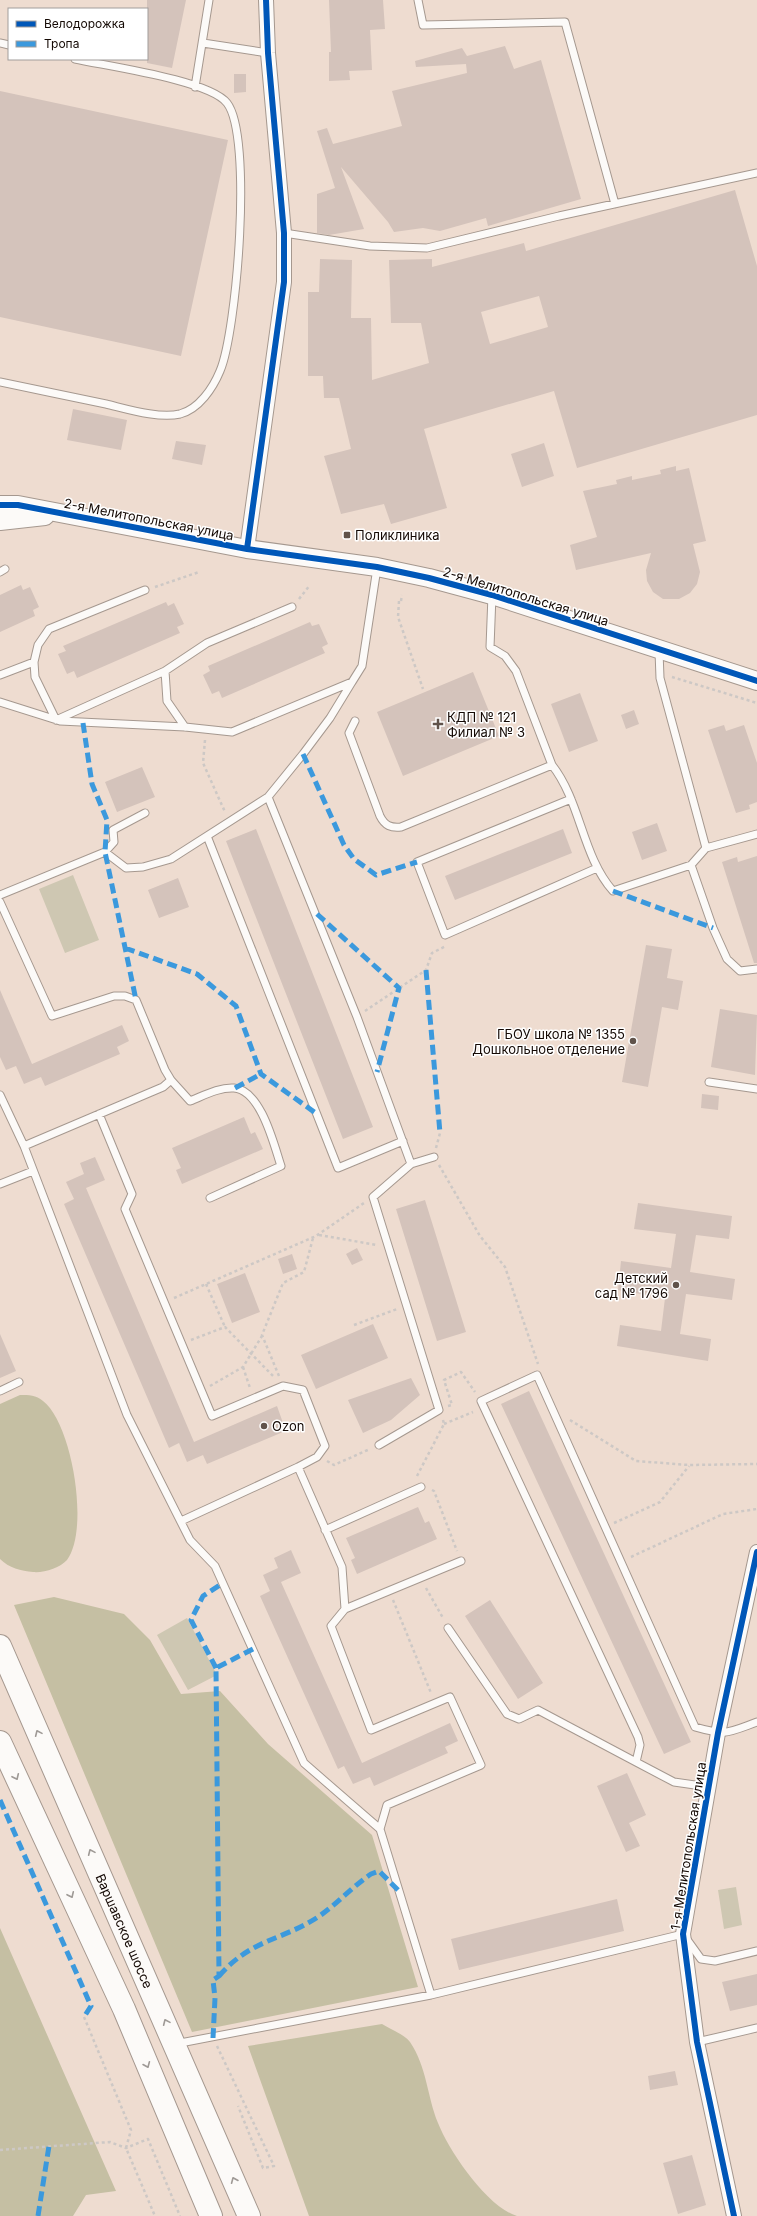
<svg xmlns="http://www.w3.org/2000/svg" width="757" height="2216" font-family="Inter,sans-serif">
<style>
.green{fill:#cec7b2}
.forest{fill:#c5bfa3}
.building{fill:#d4c3bb;fill-rule:evenodd}
.lines{fill:none;stroke-linecap:round;stroke-linejoin:round}
.service-casing{stroke:#a5988f;stroke-width:9}
.minor-casing{stroke:#a5988f;stroke-width:16}
.tertiary-casing{stroke:#a5988f;stroke-width:20}
.primary-casing{stroke:#a5988f;stroke-width:24}
.path{stroke:#cdc8c5;stroke-width:2.5;stroke-dasharray:3 3;stroke-linecap:butt}
.service{stroke:#fcfaf8;stroke-width:7}
.minor{stroke:#fcfaf8;stroke-width:14}
.tertiary{stroke:#fcfaf8;stroke-width:18}
.primary{stroke:#fcfaf8;stroke-width:22}
.quiet{stroke:#3b99dd;stroke-width:5;stroke-dasharray:10 5;stroke-linecap:butt}
.cycleway-casing{stroke:#fff;stroke-width:8}
.cycleway{stroke:#0057b8;stroke-width:6}
.oneway{stroke:#9f9a96}
.poi-dot{fill:#60534b;stroke:#fff;stroke-width:1.5}
.labels{text-anchor:middle;dominant-baseline:central;stroke-width:3;stroke-linejoin:round;paint-order:stroke}
.street-label{font-size:13px;fill:#140904;stroke:#fff}
.poi-label{font-size:13px;fill:#140904;stroke:#fff;text-anchor:start}
</style>
<rect width="100%" height="100%" fill="#eedcd0"/>
<path class="green" d="M73 875 99 940 65 953 39 889Z
M187 1618 217 1675 188 1690 157 1635Z
M736 1887 742 1925 724 1929 718 1890Z"/>
<path class="forest" d="M20 1395C29 1395 36 1395 43 1401 72 1423 90 1529 67 1560 60 1568 44 1573 33 1572 21 1571 9 1568 0 1559V1404Z
M54 1597 124 1614 150 1640 181 1694 220 1691 268 1744 372 1835 418 1987 192 2032 14 1605Z
M0 1928 116 2191 86 2195 73 2216H0Z
M382 2024C390 2029 405 2035 410 2042 427 2067 427 2096 438 2123 449 2151 487 2207 517 2216H309L248 2046Z"/>
<path class="building" d="M147 0H186L172 68 147 63Z
M329 0H383L385 29 370 30 372 70 349 71 350 80 329 81V52H331Z
M505 46 514 69 541 60 581 199 488 226 486 218 440 231 423 228 394 232 388 222 341 167 364 229 329 235 317 233V194L335 188 317 131 327 128 333 144 402 126 392 91 467 73 466 64 416 67 415 61 462 48 467 56Z
M234 74H246V92L234 93Z
M0 91 228 140 181 356 0 317Z
M735 190 757 266V415L577 468 554 391 424 429 447 508 391 524 384 504 341 514 324 456 351 449 339 398H324L323 376H308V292H319L320 259 352 260 351 318H371L372 380 429 363 421 323H391L389 260 432 259V267L524 243 526 251ZM539 296 548 327 490 344 481 312Z
M73 409 127 420 121 450 67 440Z
M176 441 206 445 202 465 172 459Z
M544 443 554 476 522 487 511 454Z
M676 466V471L689 468 706 541 693 544 700 572 697 584 690 593 679 599H663L653 592 647 581 646 570 651 553 576 570 570 545 597 537 583 491 617 484 616 480 632 476V480L661 474 660 470Z
M21 585 23 590 30 587 39 607 33 610 35 616 0 632V595Z
M166 602 168 606 174 603 184 624 177 627 180 633 77 678 74 671 67 674 58 654 66 651 63 646Z
M310 622 312 626 319 624 328 644 322 647 325 653 222 698 219 691 212 694 203 675 210 671 208 666Z
M473 672 499 736 403 776 377 712Z
M580 693 598 741 569 752 551 704Z
M634 710 639 724 626 729 621 715Z
M724 725 726 731 744 725 757 763V802L749 805 750 809 736 813 708 730Z
M142 767 155 797 117 812 105 782Z
M657 823 667 851 642 860 632 832Z
M256 829 373 1127 343 1139 226 841Z
M563 829 572 853 455 900 445 876Z
M757 856V963H754L722 862 737 857 738 862Z
M178 878 189 907 159 918 148 890Z
M646 945 672 949 667 978 683 981 678 1010 662 1007 648 1087 622 1082Z
M0 990 32 1064 122 1025 129 1041 117 1047 120 1054 45 1086 41 1077 24 1084 16 1066 6 1070 0 1057Z
M720 1009 757 1015 755 1075 711 1067Z
M702 1094 719 1096 718 1110 701 1108Z
M244 1117 251 1134 255 1132 263 1149 182 1184 176 1170 181 1168 172 1148Z
M95 1157 105 1180 86 1188 194 1442 277 1406 283 1423 280 1425 283 1432 207 1464 203 1455 187 1462 179 1443 169 1448 64 1204 74 1199 66 1182 84 1174 80 1163Z
M425 1200 466 1332 437 1341 396 1209Z
M638 1203 732 1216 729 1239 696 1235 690 1272 735 1279 732 1300 686 1294 680 1334 711 1339 708 1361 617 1346 620 1325 661 1331 665 1298 618 1290 621 1261 671 1268 676 1234 634 1229Z
M357 1248 363 1260 352 1265 346 1254Z
M292 1254 297 1269 283 1274 278 1259Z
M245 1273 260 1312 232 1323 217 1284Z
M373 1324 388 1358 316 1389 301 1355Z
M0 1334 16 1371 0 1378Z
M411 1378 420 1395 391 1420 363 1433 348 1400Z
M529 1391 691 1742 664 1754 501 1404Z
M418 1507 425 1523 429 1521 437 1539 357 1574 351 1560 355 1558 346 1538Z
M291 1550 301 1573 281 1582 362 1763 450 1723 458 1741 445 1747 448 1753 374 1786 370 1777 353 1784 344 1766 338 1769 260 1596 270 1591 263 1575 278 1568 274 1558Z
M490 1600 543 1683 518 1699 465 1616Z
M627 1773 646 1815 629 1823 640 1846 626 1852 597 1786Z
M617 1899 624 1931 459 1970 451 1939Z
M757 1974V2005L730 2011 722 1982Z
M675 2071 678 2085 650 2090 648 2076Z
M692 2155 706 2205 678 2214 663 2163Z"/>
<g class="lines">
<defs>
<path id="service" d="M418 0 423 25 565 22 615 204
M0 43 9 45
M203 43 268 53
M195 87 209 0
M284 233 370 246 427 248 559 216 757 173
M0 382C35 389 71 397 106 404 127 409 159 419 180 414 199 409 213 388 220 371 237 331 253 136 227 103 209 80 106 66 75 59
M0 572 5 569
M145 590 49 629 38 645 34 662 35 677 56 720 165 671
M492 595 490 647 505 656 516 671 552 765C581 802 582 856 613 891L691 865 713 928 727 959 740 971 757 969
M659 651 660 678 706 848
M0 675 34 662
M0 702 60 721 185 727 232 732 352 682 362 666 377 568
M355 721 349 733 380 816C385 826 391 828 401 827L552 765
M185 727 167 701 165 671 207 643 292 607
M268 797 357 1017 411 1164 434 1157
M571 799 417 862 445 935 597 868
M207 836 338 1168 403 1141
M105 852 114 842 113 830 145 813
M691 865 706 848 757 834
M0 895 105 852 126 868 143 867 171 859 268 797 303 754 330 718 352 682
M0 902 52 1016 114 996H125L136 1000 165 1070 171 1080 163 1087 24 1146
M171 1080 190 1101C203 1096 219 1087 234 1088 261 1090 274 1145 281 1166L210 1198
M709 1082 757 1089
M0 1095 24 1146 127 1415 190 1540 215 1566 304 1763 380 1829 431 1995
M99 1114 132 1194 125 1209 212 1416 283 1386 303 1390 325 1446 317 1457 298 1467
M0 1184 33 1171
M0 1391 19 1382
M379 1445 439 1410 373 1197 411 1164
M181 1521 298 1467 342 1567 345 1609 331 1626 371 1730 450 1697 481 1765 387 1805 380 1829
M325 1530 421 1487
M345 1609 461 1561
M448 1628 507 1714 519 1719 538 1710 636 1762
M709 1787 674 1782 636 1762 640 1745 638 1737 481 1401 537 1375 695 1727C726 1736 727 1733 757 1722
M697 2042 757 2028
M175 2044 431 1995 683 1934 701 1959 715 1961 757 1951"/>
<path id="minor" d="M247 549 284 282V233L268 53 266 0
M734 2216 697 2042 683 1934 718 1733 757 1552"/>
<path id="tertiary" d="M0 505H18L247 549 377 567 429 578 492 595 757 681
M0 521 45 516"/>
<g id="primary">
<path id="s1" d="M0 1646 249 2216"/>
<path d="M0 1742 124 2009 211 2216"/>
</g>
</defs>
<use href="#service" class="service-casing"/>
<use href="#minor" class="minor-casing"/>
<use href="#tertiary" class="tertiary-casing"/>
<use href="#primary" class="primary-casing"/>
<path class="path" d="M155 587 199 572
M299 599 310 585
M399 601 398 617 423 689
M401 601 402 595
M672 677 757 703
M205 740 203 763 225 812
M365 1011 426 970 432 953 446 946
M436 1148 440 1133
M439 1165 480 1236 505 1267 538 1364
M319 1235 377 1245
M206 1284 225 1327
M174 1298 316 1236 364 1203
M354 1325 397 1309
M191 1340 225 1327 275 1378
M243 1367 250 1388
M279 1376 262 1335 283 1283 304 1272 313 1238
M210 1386 243 1367 262 1336
M448 1406 452 1405 444 1380 461 1372 475 1392
M570 1420 636 1461 689 1465 757 1464
M444 1424 473 1412
M327 1461 334 1465 370 1449
M417 1476 444 1424 443 1420
M432 1490 434 1491 457 1551
M614 1523 660 1502 689 1466
M631 1557 723 1514 757 1509
M426 1588 443 1618
M393 1600 431 1693
M84 2017 131 2130 126 2148 155 2216
M217 2046 274 2166 263 2168 238 2106
M0 2150 110 2142 126 2148 148 2139 180 2216"/>
<use href="#service" class="service"/>
<use href="#minor" class="minor"/>
<use href="#tertiary" class="tertiary"/>
<use href="#primary" class="primary"/>
<path class="quiet" d="M83 723 92 784 107 820 105 852 136 1000
M303 754 344 845 354 859 376 875 417 862
M613 891 713 928
M317 914 399 988 377 1072
M125 948 197 974 236 1006 261 1074 317 1114
M426 970 440 1133
M235 1088 261 1074
M216 1668 191 1620 203 1596 223 1583
M0 1800 91 2006 84 2017
M219 1976C251 1939 281 1941 318 1917 337 1904 352 1887 371 1874L379 1871 398 1890
M213 2038 215 1998 213 1980 219 1976 216 1668 253 1649
M38 2216 49 2146"/>
<defs>
<path id="cycleway" d="M0 505H18L247 549 377 567 429 578 492 595 757 681
M247 549 284 282V233L268 53 266 0
M734 2216 697 2042 683 1934 718 1733 757 1552"/>
</defs>
<use href="#cycleway" class="cycleway-casing"/>
<use href="#cycleway" class="cycleway"/>
</g>
<defs><path id="oneway-chevron" d="M-2-3.5L2.5 0L-2 3.5" fill="none" stroke-width="1.6" stroke-linecap="round" stroke-linejoin="round"/></defs>
<g class="oneway">
<use href="#oneway-chevron" transform="translate(38 1733) rotate(-114)"/>
<use href="#oneway-chevron" transform="translate(16 1777) rotate(65)"/>
<use href="#oneway-chevron" transform="translate(91 1852) rotate(-114)"/>
<use href="#oneway-chevron" transform="translate(71 1895) rotate(65)"/>
<use href="#oneway-chevron" transform="translate(166 2022) rotate(-114)"/>
<use href="#oneway-chevron" transform="translate(147 2065) rotate(67)"/>
<use href="#oneway-chevron" transform="translate(234 2180) rotate(-113)"/>
</g>
<g class="poi-dot">
<rect x="343" y="531" width="8" height="8" rx="2"/>
<path d="M436 718h4v4h4v4h-4v4h-4v-4h-4v-4h4z"/>
<circle cx="633" cy="1041" r="4"/>
<circle cx="676" cy="1285" r="4"/>
<circle cx="264" cy="1426" r="4"/>
</g>
<g class="labels">
<g class="street-label">
<text transform="translate(149 519) rotate(11)">2-я Мелитопольская улица</text>
<text transform="translate(526 596) rotate(17)">2-я Мелитопольская улица</text>
<text transform="translate(688 1846) rotate(-81)">1-я Мелитопольская улица</text>
<text stroke="none"><textPath href="#s1" startOffset="311">Варшавское шоссе</textPath></text>
</g>
<g class="poi-label">
<text x="355" y="535">Поликлиника</text>
<text x="447" y="717">КДП № 121<tspan x="447" dy="15">Филиал № 3</tspan></text>
<text x="625" y="1034" text-anchor="end">ГБОУ школа № 1355<tspan x="625" dy="15">Дошкольное отделение</tspan></text>
<text x="668" y="1278" text-anchor="end">Детский<tspan x="668" dy="15">сад № 1796</tspan></text>
<text x="272" y="1426">Ozon</text>
</g>
</g>
<rect x="8" y="8" width="140" height="52" fill="#ffffff" stroke="#a19d9b"/>
<rect x="16" y="21" width="20" height="6" fill="#0057b8" stroke="#a19d9b"/>
<text x="44" y="28" font-size="12" fill="#140904">Велодорожка</text>
<rect x="16" y="41" width="20" height="6" fill="#3b99dd" stroke="#a19d9b"/>
<text x="44" y="48" font-size="12" fill="#140904">Тропа</text>
</svg>
